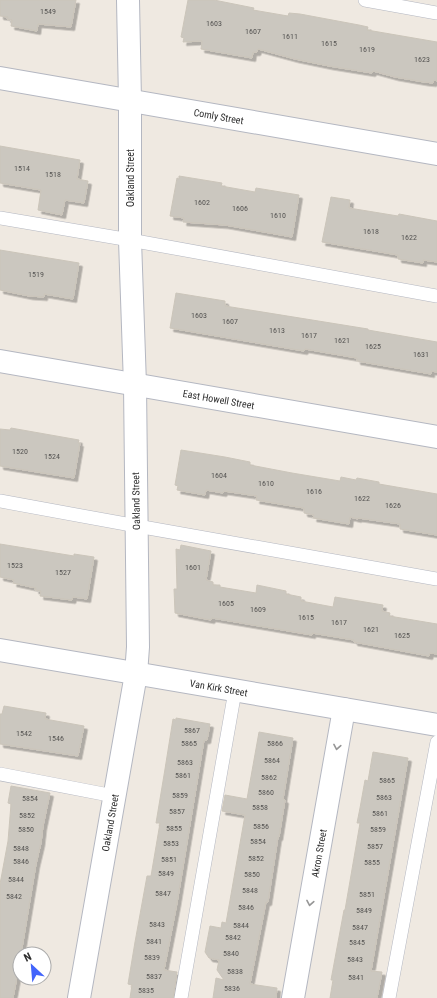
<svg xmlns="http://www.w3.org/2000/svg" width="437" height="998" font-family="'Roboto Condensed',sans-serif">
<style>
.building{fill:#cbc7bf;stroke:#cbc5ba;filter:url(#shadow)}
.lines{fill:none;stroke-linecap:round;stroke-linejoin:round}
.lane-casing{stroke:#b4b7c1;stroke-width:14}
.street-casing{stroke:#b4b7c1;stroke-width:24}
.lane{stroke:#fff;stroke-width:13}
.street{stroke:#fff;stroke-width:22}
.oneway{stroke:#969696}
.labels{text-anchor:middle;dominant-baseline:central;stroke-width:3.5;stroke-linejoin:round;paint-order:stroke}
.number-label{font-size:8px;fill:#555452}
.street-label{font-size:10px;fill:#2e2e2e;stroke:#fff}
</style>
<defs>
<filter id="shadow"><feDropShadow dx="3.5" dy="3.5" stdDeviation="0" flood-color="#0004"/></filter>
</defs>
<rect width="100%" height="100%" fill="#efe9e1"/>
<path class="building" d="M0 0H76L71 27 38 24 37 31 11 26 12 20 7 19 8 17 0 16Z
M188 0H214L254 8 253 10 288 16 289 13 300 14 359 25 368 27 367 30 437 42V81L434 80 433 83 424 82 395 77 373 71 372 73 329 66 295 59 258 49 257 52H253L252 58 201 49 202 41 183 42 184 38 181 37Z
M0 146 80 160 77 179 88 181 84 203 65 200 62 215 38 210 41 190 0 183Z
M179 176 222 183 221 186 255 192 256 188 299 195 292 237 225 225 183 222 184 218 170 216 177 178 179 179Z
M331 197 350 200 349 208 398 216 399 214 437 221V262L423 260V263L404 260 398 259V255L322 242Z
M0 250 79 263 73 299 44 294V297L29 296 0 290Z
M176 293 225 301V306L368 329V330L437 342V372L431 371V374L357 361V358L305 349 304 351 170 328Z
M11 428 79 440 78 443H80L74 478 0 466V429L10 430Z
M181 450 225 457 250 462V465L292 473 340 481 341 477 356 480 357 478 379 482V484L437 494V535L400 529V524L358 518V519L350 517 349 524 313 518 314 515 304 513V508L256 500 257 496 224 491 223 493 206 490 205 495 177 490 178 486 175 485Z
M0 544 74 556V554L94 557 87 599 73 597 72 600 40 596 41 591 35 590 36 588 13 583 14 580 0 577Z
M181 545 211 551 206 580 213 582V585H220V587L256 593 257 585 286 591V594L301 597V601L333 607 335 597 383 605 382 611 390 613 389 616 437 624V654L430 653 429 656 354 642V640L312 633V635L212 618 211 620 175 613 174 589H177L176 549 180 550Z
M4 706 46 713 45 719 84 726 78 756 0 744V714H2Z
M176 718 210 724 207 740H204L177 903 164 970 177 972 173 998H130L132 985 128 984 135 942 147 876H151L160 823H156L165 769 173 719 176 720Z
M259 732 293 738 283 799 285 800 279 837H278L268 902H266L250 984 277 988 276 998H213L216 978 224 980 217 970 219 960 209 958 205 952 210 926 221 928 222 922 226 923 245 815 222 811 225 795 247 799Z
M373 752 408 758 371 971 382 972 377 998H330L333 980H331L344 910H345L360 823H357L360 808 365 780 368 781Z
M11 786 50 793 43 826 41 843 36 864 21 954H20V961L13 998H0V884L8 841 11 804 8 803Z"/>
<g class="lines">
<defs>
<path id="lane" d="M365 0 437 13
M0 218 130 240 437 296
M0 501 137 526 437 579
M0 774 114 796
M181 998 235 691
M389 998 437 742"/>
<g id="street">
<path id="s1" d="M0 78 437 154"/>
<path id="s2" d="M0 361 437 437"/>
<path id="s3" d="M0 650 437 725"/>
<path id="s4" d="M79 998 136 674 138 647 135 385 130 240V101L128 0"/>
<path id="s5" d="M293 998 344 709"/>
</g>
</defs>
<use href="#lane" class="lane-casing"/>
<use href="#street" class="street-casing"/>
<use href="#lane" class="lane"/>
<use href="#street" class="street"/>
</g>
<defs><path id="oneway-chevron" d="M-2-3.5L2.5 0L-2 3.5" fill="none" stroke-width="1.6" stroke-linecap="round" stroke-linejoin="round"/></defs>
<g class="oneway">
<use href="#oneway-chevron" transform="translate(337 747) rotate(100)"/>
<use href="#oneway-chevron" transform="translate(310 903) rotate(100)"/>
</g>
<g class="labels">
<g class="number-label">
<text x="48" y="11">1549</text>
<text x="214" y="23">1603</text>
<text x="253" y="31">1607</text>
<text x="290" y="36">1611</text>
<text x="329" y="43">1615</text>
<text x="367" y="49">1619</text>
<text x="422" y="59">1623</text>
<text x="22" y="168">1514</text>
<text x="53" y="174">1518</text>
<text x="202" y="202">1602</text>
<text x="240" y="208">1606</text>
<text x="278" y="215">1610</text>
<text x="371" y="231">1618</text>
<text x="409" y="237">1622</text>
<text x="36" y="274">1519</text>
<text x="199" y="315">1603</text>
<text x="230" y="321">1607</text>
<text x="277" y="330">1613</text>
<text x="309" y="335">1617</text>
<text x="342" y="340">1621</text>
<text x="373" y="346">1625</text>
<text x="421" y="354">1631</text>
<text x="20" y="451">1520</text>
<text x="52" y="456">1524</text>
<text x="219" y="475">1604</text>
<text x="266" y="483">1610</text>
<text x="314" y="491">1616</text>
<text x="362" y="498">1622</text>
<text x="393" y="505">1626</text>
<text x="15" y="565">1523</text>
<text x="193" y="567">1601</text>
<text x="63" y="572">1527</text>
<text x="226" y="603">1605</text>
<text x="258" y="609">1609</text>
<text x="306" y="617">1615</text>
<text x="339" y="622">1617</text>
<text x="371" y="629">1621</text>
<text x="402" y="635">1625</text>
<text x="192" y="730">5867</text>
<text x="24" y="733">1542</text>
<text x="56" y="738">1546</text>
<text x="189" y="743">5865</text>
<text x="275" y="743">5866</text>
<text x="272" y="760">5864</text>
<text x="185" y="762">5863</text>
<text x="183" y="775">5861</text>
<text x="269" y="777">5862</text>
<text x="387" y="780">5865</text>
<text x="266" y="792">5860</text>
<text x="180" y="795">5859</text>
<text x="384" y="797">5863</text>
<text x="30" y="798">5854</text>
<text x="260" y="807">5858</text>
<text x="177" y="811">5857</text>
<text x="380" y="813">5861</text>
<text x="27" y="815">5852</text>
<text x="261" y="826">5856</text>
<text x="174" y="828">5855</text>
<text x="26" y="829">5850</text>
<text x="378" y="829">5859</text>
<text x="258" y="841">5854</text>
<text x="171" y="843">5853</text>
<text x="375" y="846">5857</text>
<text x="21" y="848">5848</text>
<text x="256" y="858">5852</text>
<text x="169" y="859">5851</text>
<text x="21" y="861">5846</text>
<text x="372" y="862">5855</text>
<text x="166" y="873">5849</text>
<text x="252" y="874">5850</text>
<text x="16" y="879">5844</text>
<text x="250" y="890">5848</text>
<text x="163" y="893">5847</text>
<text x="367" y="894">5851</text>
<text x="14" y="896">5842</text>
<text x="246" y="907">5846</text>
<text x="364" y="910">5849</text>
<text x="157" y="924">5843</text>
<text x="241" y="925">5844</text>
<text x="360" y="927">5847</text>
<text x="233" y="937">5842</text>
<text x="154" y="941">5841</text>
<text x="357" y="942">5845</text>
<text x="231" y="953">5840</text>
<text x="152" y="957">5839</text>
<text x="355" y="959">5843</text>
<text x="235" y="971">5838</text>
<text x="154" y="976">5837</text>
<text x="356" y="977">5841</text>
<text x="232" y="988">5836</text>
<text x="146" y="990">5835</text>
</g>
<g class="street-label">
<text stroke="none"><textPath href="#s1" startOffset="222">Comly Street</textPath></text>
<text transform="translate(130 178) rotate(-90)">Oakland Street</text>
<text stroke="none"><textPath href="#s2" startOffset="222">East Howell Street</textPath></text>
<text transform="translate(136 501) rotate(-91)">Oakland Street</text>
<text stroke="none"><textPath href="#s3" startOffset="222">Van Kirk Street</textPath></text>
<text stroke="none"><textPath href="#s4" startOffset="178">Oakland Street</textPath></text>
<text stroke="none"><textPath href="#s5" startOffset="147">Akron Street</textPath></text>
</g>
</g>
<g transform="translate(32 966) rotate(334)"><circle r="19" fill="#ffffff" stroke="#ababab"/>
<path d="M0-3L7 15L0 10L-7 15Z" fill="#4264fb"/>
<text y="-6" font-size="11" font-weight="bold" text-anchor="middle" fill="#2e2e2e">N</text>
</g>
</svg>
